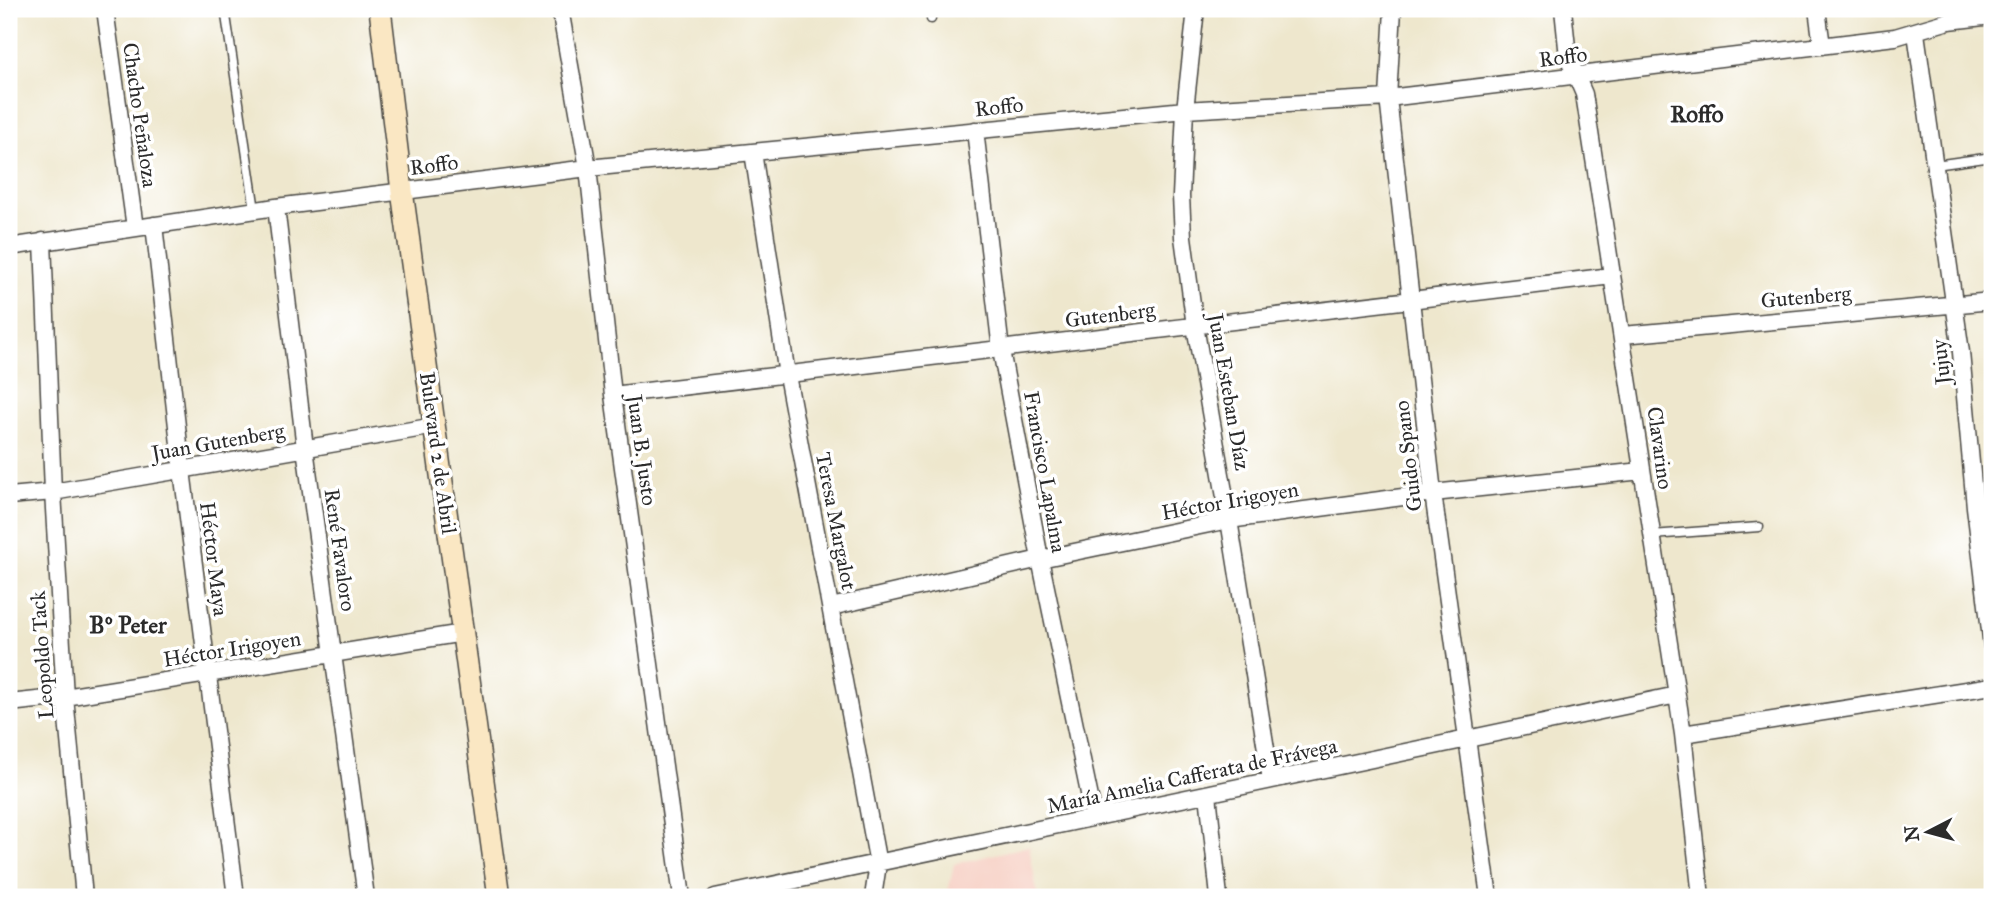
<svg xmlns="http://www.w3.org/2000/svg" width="2001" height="906" font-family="'IM FELL Great Primer',serif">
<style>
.built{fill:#f7d1c6}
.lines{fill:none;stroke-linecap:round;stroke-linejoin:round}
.lane-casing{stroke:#484743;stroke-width:11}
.street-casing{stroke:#484743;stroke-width:19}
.secondary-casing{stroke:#484743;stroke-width:24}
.lane{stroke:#fff;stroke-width:8}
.street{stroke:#fff;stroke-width:16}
.secondary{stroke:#fae7c3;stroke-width:21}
.labels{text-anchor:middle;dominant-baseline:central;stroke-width:7;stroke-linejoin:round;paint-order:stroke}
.street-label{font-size:21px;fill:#2b2b2b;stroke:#fff}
.neighbourhood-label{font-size:23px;font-weight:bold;fill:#2b2b2b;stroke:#fff}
</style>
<rect width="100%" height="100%" fill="#fff"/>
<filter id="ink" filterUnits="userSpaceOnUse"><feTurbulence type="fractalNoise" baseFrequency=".0143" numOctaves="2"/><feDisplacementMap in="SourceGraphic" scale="14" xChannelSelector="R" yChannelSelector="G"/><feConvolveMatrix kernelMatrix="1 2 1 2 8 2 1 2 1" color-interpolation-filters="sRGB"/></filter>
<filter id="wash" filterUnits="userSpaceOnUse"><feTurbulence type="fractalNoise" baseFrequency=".00686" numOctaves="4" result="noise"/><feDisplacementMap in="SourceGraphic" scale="28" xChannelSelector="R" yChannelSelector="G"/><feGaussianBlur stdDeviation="1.57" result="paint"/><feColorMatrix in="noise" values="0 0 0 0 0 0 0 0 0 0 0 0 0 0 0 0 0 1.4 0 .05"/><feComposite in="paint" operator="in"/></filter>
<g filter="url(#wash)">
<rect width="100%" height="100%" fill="#eee7cd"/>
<path class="built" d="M1029 846 1038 897H947L954 864Z"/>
</g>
<g filter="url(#ink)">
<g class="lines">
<defs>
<path id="lane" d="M225 9 255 210
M931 19V9
M1935 165 1992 157
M1652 535 1759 527"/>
<path id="street" d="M105 9 135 228
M560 9 588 168 613 395 682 897
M1196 9 1185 110 1181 196 1183 237 1195 326 1229 520 1271 780
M1393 9 1388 98 1433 493 1489 897
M1563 9 1568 57 1584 94 1683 734 1701 897
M1817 9 1822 46
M1916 33 1961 352 1975 507 1992 647
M975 130 1001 350 1040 559 1094 817
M753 152 787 375 878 864 873 897
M276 207 305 448 366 897
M154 225 182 470 236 897
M43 241 53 492 65 697 84 897
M9 247 276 207 588 168 1185 110 1388 98 1895 37 1949 21 1992 16
M1623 335 1992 301
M613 395 1612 276
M9 496 53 492 435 426
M831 607 1040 559 1229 520 1433 493 1642 471
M9 703 65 697 463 633
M1683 734 1992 686
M1208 794 1219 897
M715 897 1677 695"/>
<path id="secondary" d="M380 9 402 191 499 897"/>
</defs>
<use href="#lane" class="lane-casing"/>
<use href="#street" class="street-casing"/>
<use href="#secondary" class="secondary-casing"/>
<use href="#lane" class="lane"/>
<use href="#street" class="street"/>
<use href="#secondary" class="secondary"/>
</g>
</g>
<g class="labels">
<g class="street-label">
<text transform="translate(1563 57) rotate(-7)">Roffo</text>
<text transform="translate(999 107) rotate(-6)">Roffo</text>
<text transform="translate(140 115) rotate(82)">Chacho Peñaloza</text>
<text transform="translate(434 165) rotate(-7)">Roffo</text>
<text transform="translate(1806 297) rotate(-5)">Gutenberg</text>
<text transform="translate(1110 315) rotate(-7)">Gutenberg</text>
<text transform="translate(1941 362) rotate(-96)">Jujuy</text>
<text transform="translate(1229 392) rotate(80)">Juan Esteban Díaz</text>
<text transform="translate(218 442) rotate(-10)">Juan Gutenberg</text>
<text transform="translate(1660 448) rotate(82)">Clavarino</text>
<text transform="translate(642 450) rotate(82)">Juan B. Justo</text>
<text transform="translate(438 453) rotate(82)">Bulevard 2 de Abril</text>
<text transform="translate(1408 456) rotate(-97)">Guido Spano</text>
<text transform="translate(1045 472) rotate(80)">Francisco Lapalma</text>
<text transform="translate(1230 501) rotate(-10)">Héctor Irigoyen</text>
<text transform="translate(836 521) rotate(79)">Teresa Margalot</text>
<text transform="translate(340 550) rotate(82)">René Favaloro</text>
<text transform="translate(214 559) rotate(83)">Héctor Maya</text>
<text transform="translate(232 649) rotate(-9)">Héctor Irigoyen</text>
<text transform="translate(42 655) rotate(-94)">Leopoldo Tack</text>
<text transform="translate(1192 776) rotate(-12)">María Amelia Cafferata de Frávega</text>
</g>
<g class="neighbourhood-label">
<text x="1697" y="114">Roffo</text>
<text x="128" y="625">Bº Peter</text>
</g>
</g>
<rect width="2001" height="906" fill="none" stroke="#fff" stroke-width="35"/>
<g transform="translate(1928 832) rotate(264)" stroke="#ffffff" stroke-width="5" paint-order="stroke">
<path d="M0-5L12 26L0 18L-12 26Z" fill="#2b2b2b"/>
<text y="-10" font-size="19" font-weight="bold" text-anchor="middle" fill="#2b2b2b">N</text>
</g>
</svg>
